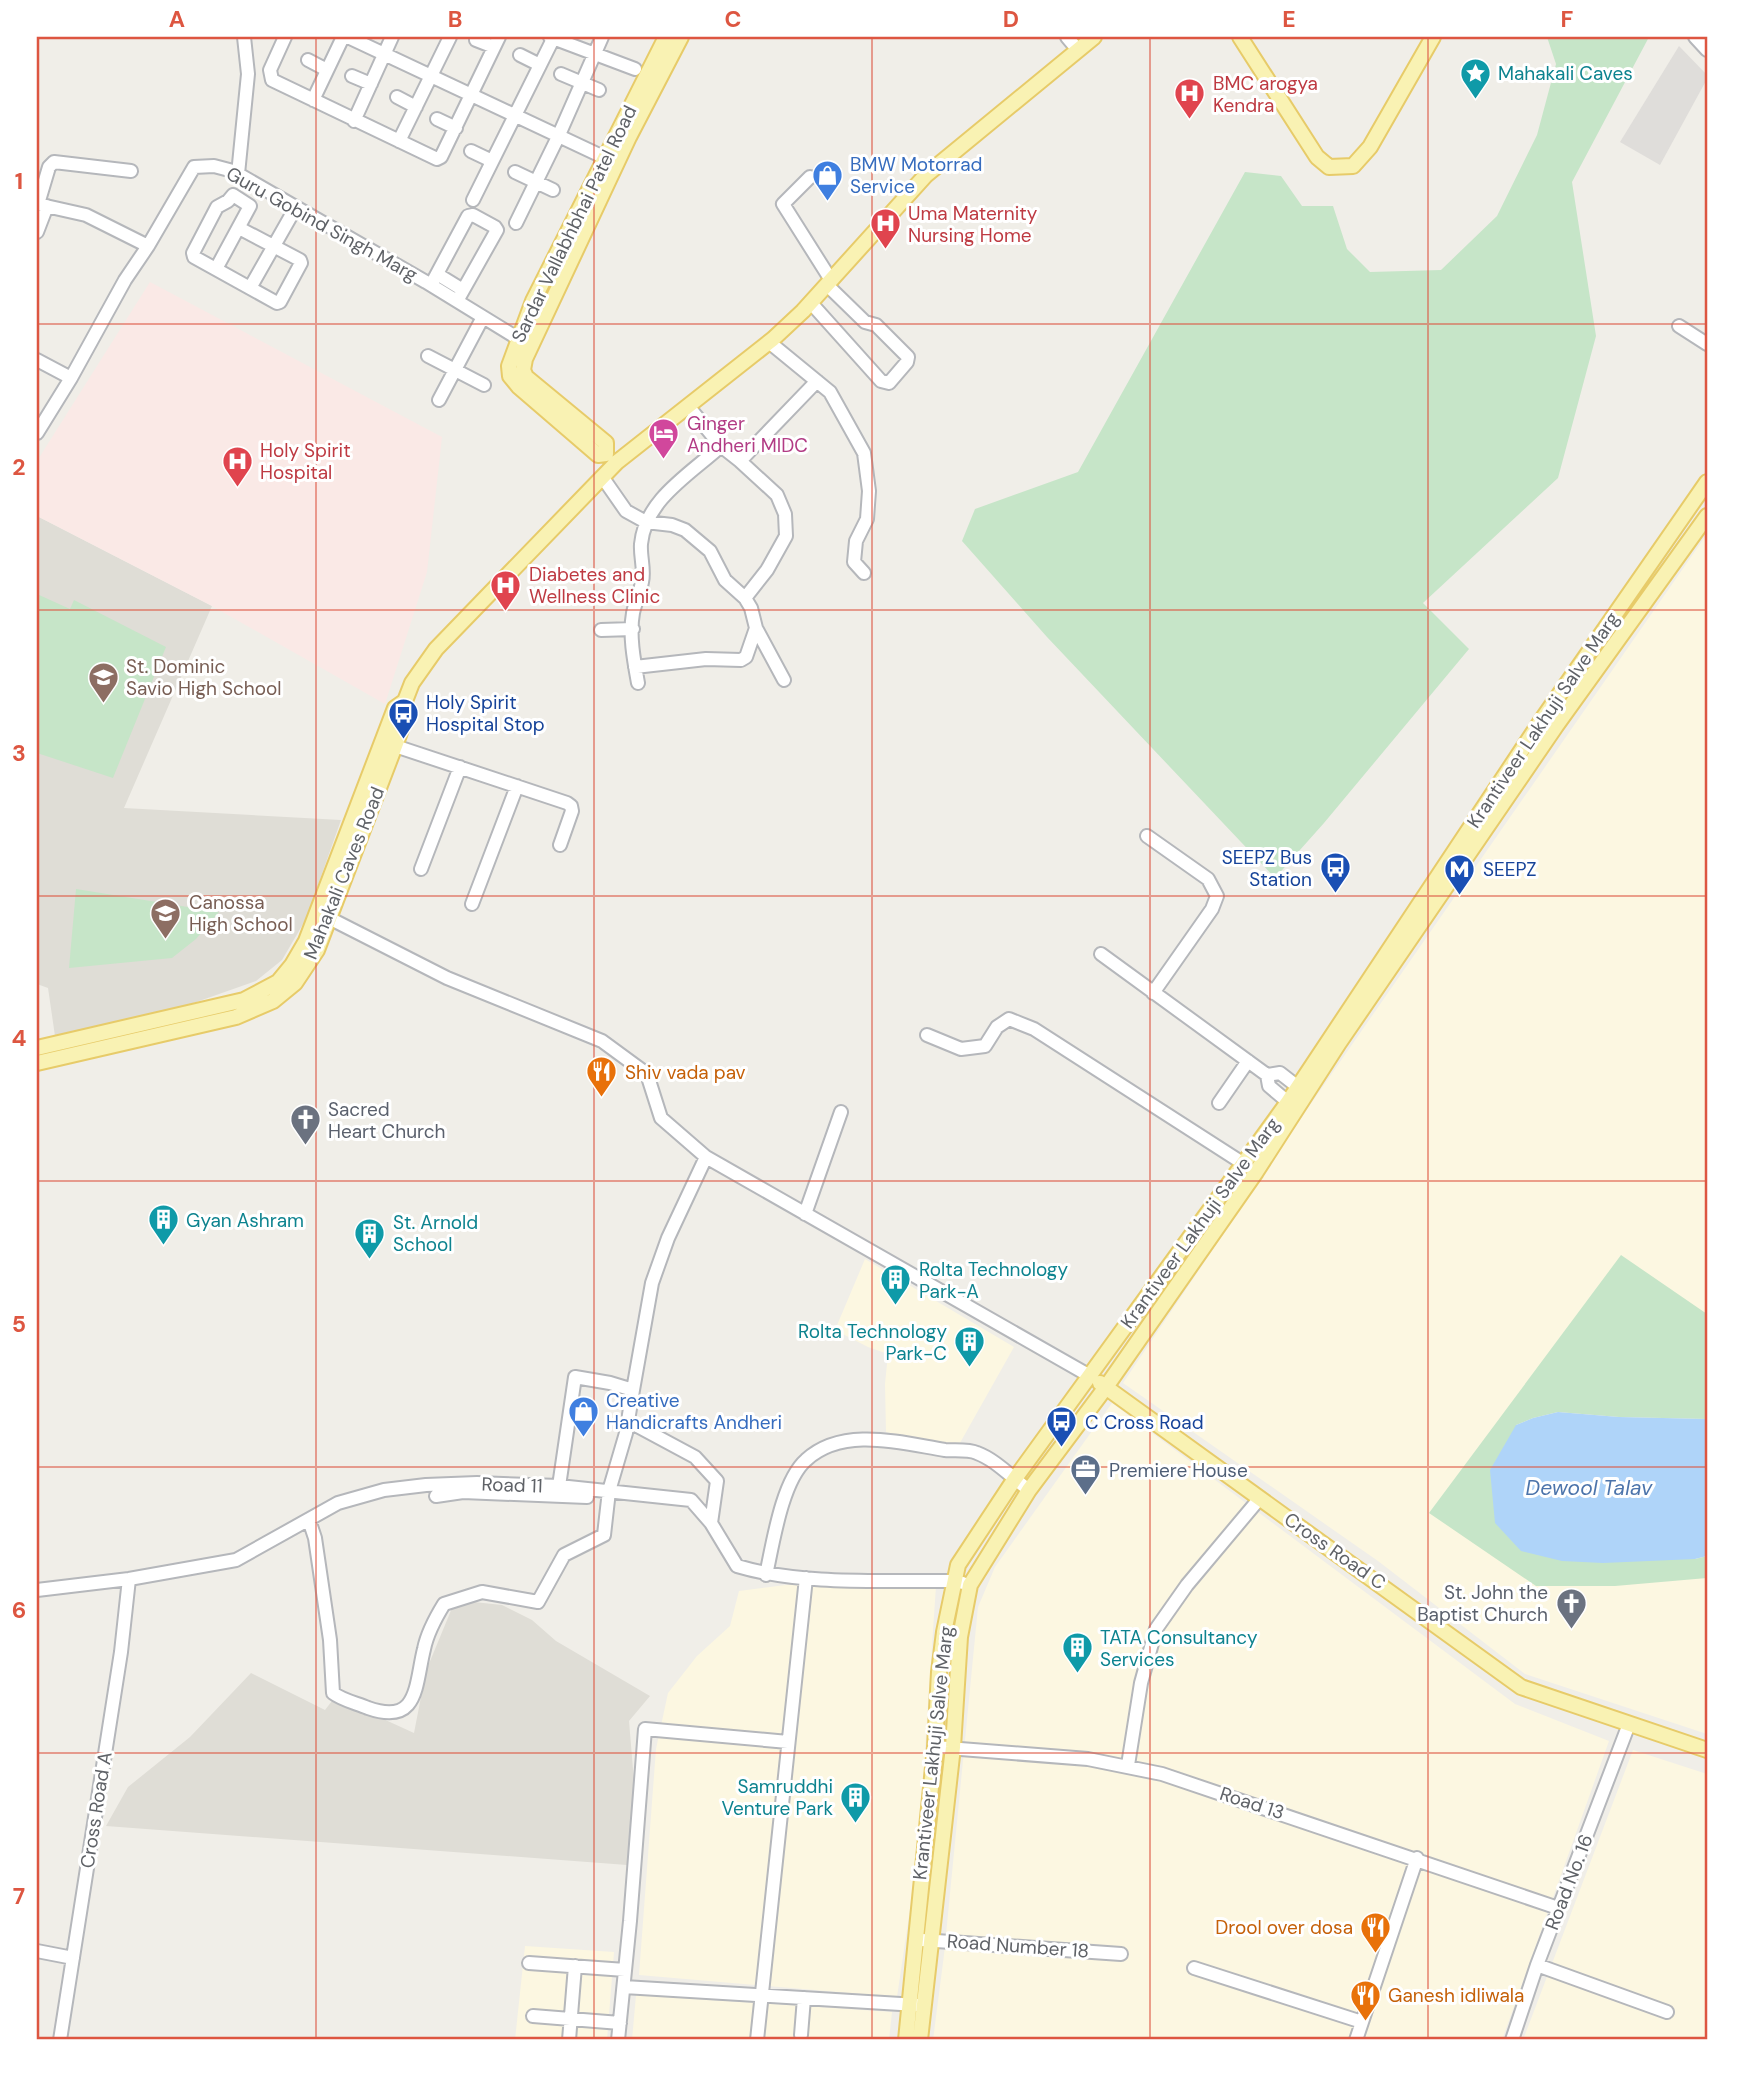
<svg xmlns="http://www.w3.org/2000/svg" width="1744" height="2077" font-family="'DM Sans',sans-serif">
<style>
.commercial{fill:#fcf7e1}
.industrial{fill:#dfddda}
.education{fill:#dfddd6}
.medical{fill:#fae9e6}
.green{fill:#c6e5c8}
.water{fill:#afd4f9}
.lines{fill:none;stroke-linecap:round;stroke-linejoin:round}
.minor-casing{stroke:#b5b7bb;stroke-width:16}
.major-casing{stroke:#e7cb69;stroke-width:18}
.minor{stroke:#fff;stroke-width:12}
.major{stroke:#f9f2b3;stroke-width:14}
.grid{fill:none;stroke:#dd5641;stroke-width:2;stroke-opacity:0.55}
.labels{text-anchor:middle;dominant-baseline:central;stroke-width:6;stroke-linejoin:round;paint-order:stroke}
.culture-label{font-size:19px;fill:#0d838f;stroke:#fff;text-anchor:start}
.health-label{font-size:19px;fill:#be3a42;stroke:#fff;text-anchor:start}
.shop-label{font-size:19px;fill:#366cbe;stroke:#fff;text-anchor:start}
.street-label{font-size:19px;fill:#5f6267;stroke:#fff}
.hotel-label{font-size:19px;fill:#b23c85;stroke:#fff;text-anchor:start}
.education-label{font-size:19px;fill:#785e54;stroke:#fff;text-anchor:start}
.transit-label{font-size:19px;fill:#164399;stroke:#fff;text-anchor:start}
.food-label{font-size:19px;fill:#c56008;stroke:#fff;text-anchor:start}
.worship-label{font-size:19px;fill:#5b616d;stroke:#fff;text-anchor:start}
.service-label{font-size:19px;fill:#4e5e75;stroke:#fff;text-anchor:start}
.water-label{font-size:21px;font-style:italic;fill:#4c74ab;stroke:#fff}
.neatline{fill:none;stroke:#dd5641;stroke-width:2.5}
.grid-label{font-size:23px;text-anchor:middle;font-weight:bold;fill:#dd5641}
</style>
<rect width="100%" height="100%" fill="#f0eee8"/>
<path class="commercial" d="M1707 534V1734L1525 1674 1378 1561 1123 1383 1310 1105Z
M865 1259 1014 1347 956 1450 886 1432 885 1384 888 1354 868 1347 835 1330Z
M1112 1403 1515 1704 1609 1741 1502 2040H933L944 1955 978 1607 995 1567Z
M809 1582 936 1586 918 1855 897 1997 639 1975 656 1749 668 1693 697 1656 730 1626 739 1591Z
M1633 1750 1707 1774V2040H1523Z
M525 1946 614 1952 607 2040H515Z
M636 1995 892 2012 889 2040H632Z"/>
<path class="industrial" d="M1679 46 1707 75V79L1660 165 1620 142Z"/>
<path class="education" d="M37 516 212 606 124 808 341 820 306 919 282 960 256 981 185 1006 55 1036 48 988 37 984Z
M474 1602 502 1605 532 1620 556 1641 650 1696 629 1721 634 1781 627 1865 106 1826 128 1787 190 1737 251 1673 325 1710 335 1697 414 1733 426 1671 452 1608Z"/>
<path class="medical" d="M150 282 442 437 427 572 385 704 212 606 37 516V461Z"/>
<path class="green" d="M1547 37H1649L1572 182 1596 336 1558 478 1423 603 1469 649 1324 823 1275 878 1047 637 962 541 975 509 1078 472 1245 172 1281 176 1302 206H1333L1347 249 1370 272 1441 270 1497 216 1537 135 1556 64Z
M37 594 70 609 74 600 166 647 113 778 37 753Z
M76 889 219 912 196 939 172 958 69 968Z
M1621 1255 1707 1314V1419L1619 1417 1558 1412 1533 1418 1516 1425 1695 1559 1707 1556V1578L1615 1586H1536L1429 1513Z"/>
<path class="water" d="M1558 1412 1619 1417 1707 1419V1556L1695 1559 1603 1563 1562 1561 1521 1551 1495 1523 1490 1470 1516 1425 1533 1418Z"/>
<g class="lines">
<defs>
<path id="minor" d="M285 37 270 70 272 80 437 159 441 157 499 37
M348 37 614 162
M550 37 635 69
M1067 37 1078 50
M1695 37 1707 50
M476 40 494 47
M520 55 540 65
M308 60 327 70
M561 74 599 90
M352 76 371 84
M397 97 416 107
M313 100 343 37
M437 119 456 128
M354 121 392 37
M399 141 450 37
M471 151 492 161
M515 172 553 190
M238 174 248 74 244 37
M810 177 783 204 831 280
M473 200 554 37
M37 204 86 215 148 246
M38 204 49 167 54 162 131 171
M516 223 558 137 602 37
M37 232 47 206
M216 269 250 206 233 195 228 201 217 207 193 253 194 257 277 303 280 302 301 263 300 260 239 228
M437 274 463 290
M431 285 468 216 473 215 495 227 497 230 457 301
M250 288 296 207
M811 303 881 381 889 383 907 362 908 357 876 325 865 322 827 285
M1679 326 1707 344
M769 342 830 392 864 453 869 491 867 519 856 541 854 562 864 573
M428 356 484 385
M37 360 71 378
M439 400 483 317
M688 406 721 446 740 461 777 495 785 514 786 536 767 570 745 598
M37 433 71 378 125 280 148 246 194 167 214 166 233 171 426 282 527 344
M740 461 817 381
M603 478 626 511 646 522 672 525 685 530 710 551 725 580 745 598 751 608 756 628 784 680
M601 630 633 629
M635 667 706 659 741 660 746 657 756 628
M638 683C634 661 629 635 633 613 635 603 640 593 642 582 645 570 640 557 641 544 645 500 690 474 721 446
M386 743 567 803 571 806 572 811 560 845
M1147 836 1208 879 1217 896 1212 909 1153 993
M421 869 460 767
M472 904 517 786
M329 918 447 978 602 1041 647 1074 661 1118 706 1157 1090 1376
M1101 954 1267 1075 1280 1073 1298 1087
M927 1035 961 1049 985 1046 997 1027 1009 1019 1034 1029 1244 1164
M1267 1075 1269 1086 1288 1102
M1219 1103 1248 1061
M805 1214 841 1112
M628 1421 695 1457 717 1481 711 1523
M559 1486 575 1377 610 1383 633 1390 652 1283 668 1238 706 1157
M436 1496 463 1492 587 1497
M309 1520 315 1538 330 1640 333 1693C342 1700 356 1703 368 1708 419 1726 415 1685 424 1649 427 1634 436 1617 444 1604L482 1592 538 1602 564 1555 604 1535 609 1491 626 1433 633 1390
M766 1575C773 1543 782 1481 806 1460 843 1426 901 1443 945 1450 954 1451 968 1449 977 1453 996 1460 1012 1478 1029 1490
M37 1590 129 1579 236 1560 338 1503 384 1490 426 1485 477 1483 559 1486 691 1500 711 1523 737 1566C804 1586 884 1580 954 1581L963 1583
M935 1747 1088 1759 1162 1774 1558 1908
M1128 1765 1141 1683 1156 1629 1187 1585 1260 1498
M922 1940 1121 1954
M37 1951 73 1958
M529 1963 625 1970
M1537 1965 1667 2012
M1194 1968 1362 2022
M624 1987 917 2005
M533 2016 620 2023
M801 2035 804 1998
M60 2040 121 1652 129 1579
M569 2040 575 1966
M618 2040 630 1921 645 1729 788 1742
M757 2040 806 1578
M1356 2040 1417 1858
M1512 2040 1537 1965 1629 1724"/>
<path id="major" d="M1240 37 1317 157 1329 167 1353 166 1370 147 1433 37
M606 454 598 455 519 387 510 376 509 366 533 301 666 37
M606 454V443L526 377 523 370 525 359 629 137 681 37
M37 1048 244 1000 278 982 292 965 306 941 395 708 405 701
M37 1063 236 1017 273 1001 295 983 317 950 395 746 407 713 405 701 412 683 436 649 617 462 773 339 803 311 926 175 1094 37
M1100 1383 1521 1687 1707 1750
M906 2040 935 1747 939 1672 944 1632 958 1565 1014 1480 1288 1102 1543 718 1707 482
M920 2040 953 1747 960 1637 970 1585 1029 1490 1106 1387 1256 1172 1339 1043 1556 726 1707 516"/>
</defs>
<use href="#minor" class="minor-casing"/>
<use href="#major" class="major-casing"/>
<use href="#minor" class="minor"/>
<use href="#major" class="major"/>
</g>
<path class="grid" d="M316 37V2040M594 37V2040M872 37V2040M1150 37V2040M1428 37V2040M37 324H1707M37 610H1707M37 896H1707M37 1181H1707M37 1467H1707M37 1753H1707"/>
<defs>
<symbol id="sight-pin" viewBox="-11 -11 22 30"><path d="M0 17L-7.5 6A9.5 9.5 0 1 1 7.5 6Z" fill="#0f9aa8" stroke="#fff"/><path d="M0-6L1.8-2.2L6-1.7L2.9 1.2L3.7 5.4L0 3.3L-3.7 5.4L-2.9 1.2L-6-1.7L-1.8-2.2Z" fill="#fff"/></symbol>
<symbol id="hospital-pin" viewBox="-11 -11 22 30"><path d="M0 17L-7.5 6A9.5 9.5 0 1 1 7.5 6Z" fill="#e0444e" stroke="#fff"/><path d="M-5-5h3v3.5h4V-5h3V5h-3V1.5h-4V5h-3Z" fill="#fff"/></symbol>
<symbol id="shop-pin" viewBox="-11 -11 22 30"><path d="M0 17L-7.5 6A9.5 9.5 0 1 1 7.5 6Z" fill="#3f7fe0" stroke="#fff"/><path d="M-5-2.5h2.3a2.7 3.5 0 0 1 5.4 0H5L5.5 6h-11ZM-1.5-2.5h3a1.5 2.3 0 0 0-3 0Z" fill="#fff"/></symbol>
<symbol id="hotel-pin" viewBox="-11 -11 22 30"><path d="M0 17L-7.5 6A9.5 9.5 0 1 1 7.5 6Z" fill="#d1479c" stroke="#fff"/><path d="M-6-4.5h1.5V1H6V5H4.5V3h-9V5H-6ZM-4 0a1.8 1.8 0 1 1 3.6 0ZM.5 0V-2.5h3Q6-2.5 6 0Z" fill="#fff"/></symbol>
<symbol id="school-pin" viewBox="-11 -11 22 30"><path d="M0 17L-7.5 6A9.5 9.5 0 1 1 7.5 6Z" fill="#8d6e63" stroke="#fff"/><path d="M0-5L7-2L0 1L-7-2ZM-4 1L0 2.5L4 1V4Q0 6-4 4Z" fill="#fff"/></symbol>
<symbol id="bus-pin" viewBox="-11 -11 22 30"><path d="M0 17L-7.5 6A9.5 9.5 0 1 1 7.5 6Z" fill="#1a4fb4" stroke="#fff"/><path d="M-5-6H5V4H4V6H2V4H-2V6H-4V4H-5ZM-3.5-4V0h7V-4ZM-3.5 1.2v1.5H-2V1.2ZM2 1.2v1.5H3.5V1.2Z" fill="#fff"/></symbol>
<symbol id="metro-pin" viewBox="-11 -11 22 30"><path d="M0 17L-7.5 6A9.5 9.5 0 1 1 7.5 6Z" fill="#1a4fb4" stroke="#fff"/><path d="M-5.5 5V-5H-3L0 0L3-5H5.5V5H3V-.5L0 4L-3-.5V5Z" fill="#fff"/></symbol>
<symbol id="restaurant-pin" viewBox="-11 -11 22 30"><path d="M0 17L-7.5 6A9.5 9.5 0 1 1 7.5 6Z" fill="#e8710a" stroke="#fff"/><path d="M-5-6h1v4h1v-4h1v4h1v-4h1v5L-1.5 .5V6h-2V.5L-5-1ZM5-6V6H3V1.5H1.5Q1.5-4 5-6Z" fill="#fff"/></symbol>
<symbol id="church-pin" viewBox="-11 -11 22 30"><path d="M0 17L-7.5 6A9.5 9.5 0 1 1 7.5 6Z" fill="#6b7280" stroke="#fff"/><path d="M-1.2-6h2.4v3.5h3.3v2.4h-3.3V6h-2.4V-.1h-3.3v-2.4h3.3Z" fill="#fff"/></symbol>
<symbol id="building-pin" viewBox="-11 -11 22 30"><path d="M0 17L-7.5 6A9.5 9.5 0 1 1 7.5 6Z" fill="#0f9aa8" stroke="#fff"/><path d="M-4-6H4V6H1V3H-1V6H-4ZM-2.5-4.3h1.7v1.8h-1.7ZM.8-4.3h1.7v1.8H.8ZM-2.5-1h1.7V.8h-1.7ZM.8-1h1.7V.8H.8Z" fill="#fff"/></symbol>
<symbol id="office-pin" viewBox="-11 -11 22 30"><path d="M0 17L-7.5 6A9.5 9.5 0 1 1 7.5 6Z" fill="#5c6f8a" stroke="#fff"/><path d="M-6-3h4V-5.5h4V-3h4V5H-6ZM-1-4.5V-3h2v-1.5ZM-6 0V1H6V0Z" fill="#fff"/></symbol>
</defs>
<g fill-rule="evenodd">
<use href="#sight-pin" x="1458" y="56" width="35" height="47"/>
<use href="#hospital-pin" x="1172" y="76" width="35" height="47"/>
<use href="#shop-pin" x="810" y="158" width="35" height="47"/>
<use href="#hospital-pin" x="868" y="206" width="35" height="47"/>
<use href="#hotel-pin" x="646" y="416" width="35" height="47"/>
<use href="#hospital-pin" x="220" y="444" width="35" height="47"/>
<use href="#hospital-pin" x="488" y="568" width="35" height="47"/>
<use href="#school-pin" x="86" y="660" width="35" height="47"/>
<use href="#bus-pin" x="386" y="696" width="35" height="47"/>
<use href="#bus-pin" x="1318" y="850" width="35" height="47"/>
<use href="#metro-pin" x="1442" y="852" width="35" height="47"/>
<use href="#school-pin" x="148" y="896" width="35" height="47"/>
<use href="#restaurant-pin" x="584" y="1054" width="35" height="47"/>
<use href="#church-pin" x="288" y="1102" width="35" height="47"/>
<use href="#building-pin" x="146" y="1202" width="35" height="47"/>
<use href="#building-pin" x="352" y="1216" width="35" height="47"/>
<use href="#building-pin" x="878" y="1262" width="35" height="47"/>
<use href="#building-pin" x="952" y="1324" width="35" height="47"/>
<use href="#shop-pin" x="566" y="1394" width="35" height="47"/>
<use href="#bus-pin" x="1044" y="1404" width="35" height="47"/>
<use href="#office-pin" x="1068" y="1452" width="35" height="47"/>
<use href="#church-pin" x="1554" y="1586" width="35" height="47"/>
<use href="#building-pin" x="1060" y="1630" width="35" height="47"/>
<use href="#building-pin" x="838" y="1780" width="35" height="47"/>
<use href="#restaurant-pin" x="1358" y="1910" width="35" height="47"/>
<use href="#restaurant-pin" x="1348" y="1978" width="35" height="47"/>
</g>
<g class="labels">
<g class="culture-label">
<text x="1498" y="73">Mahakali Caves</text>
<text x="186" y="1220">Gyan Ashram</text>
<text x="393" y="1222">St. Arnold<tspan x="393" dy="22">School</tspan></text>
<text x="919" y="1269">Rolta Technology<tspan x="919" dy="22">Park-A</tspan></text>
<text x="947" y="1331" text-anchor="end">Rolta Technology<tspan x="947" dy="22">Park-C</tspan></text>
<text x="1100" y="1637">TATA Consultancy<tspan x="1100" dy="22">Services</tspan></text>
<text x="833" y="1786" text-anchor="end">Samruddhi<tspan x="833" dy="22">Venture Park</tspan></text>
</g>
<g class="health-label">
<text x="1213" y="83">BMC arogya<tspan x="1213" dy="22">Kendra</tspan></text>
<text x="908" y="213">Uma Maternity<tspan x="908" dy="22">Nursing Home</tspan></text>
<text x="260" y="450">Holy Spirit<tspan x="260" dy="22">Hospital</tspan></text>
<text x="529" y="574">Diabetes and<tspan x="529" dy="22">Wellness Clinic</tspan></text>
</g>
<g class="shop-label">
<text x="850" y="164">BMW Motorrad<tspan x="850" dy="22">Service</tspan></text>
<text x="606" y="1400">Creative<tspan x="606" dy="22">Handicrafts Andheri</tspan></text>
</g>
<g class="street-label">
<text transform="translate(322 224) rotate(29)">Guru Gobind Singh Marg</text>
<text transform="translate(574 224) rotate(-64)">Sardar Vallabhbhai Patel Road</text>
<text transform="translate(1543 720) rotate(-56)">Krantiveer Lakhuji Salve Marg</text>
<text transform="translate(344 873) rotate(-68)">Mahakali Caves Road</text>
<text transform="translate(1200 1223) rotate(-54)">Krantiveer Lakhuji Salve Marg</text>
<text transform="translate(512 1485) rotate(2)">Road 11</text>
<text transform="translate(1335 1551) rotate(35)">Cross Road C</text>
<text transform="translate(933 1753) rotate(-84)">Krantiveer Lakhuji Salve Marg</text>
<text transform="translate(1252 1803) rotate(18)">Road 13</text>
<text transform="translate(96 1810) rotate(-81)">Cross Road A</text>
<text transform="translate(1569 1882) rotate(-69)">Road No. 16</text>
<text transform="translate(1018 1946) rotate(4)">Road Number 18</text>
</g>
<g class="hotel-label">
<text x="687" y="423">Ginger<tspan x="687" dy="22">Andheri MIDC</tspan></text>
</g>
<g class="education-label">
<text x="126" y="666">St. Dominic<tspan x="126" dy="22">Savio High School</tspan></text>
<text x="189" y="902">Canossa<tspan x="189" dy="22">High School</tspan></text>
</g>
<g class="transit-label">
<text x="426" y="702">Holy Spirit<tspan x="426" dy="22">Hospital Stop</tspan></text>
<text x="1312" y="857" text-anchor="end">SEEPZ Bus<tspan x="1312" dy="22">Station</tspan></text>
<text x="1483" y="869">SEEPZ</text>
<text x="1085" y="1422">C Cross Road</text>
</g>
<g class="food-label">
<text x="625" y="1072">Shiv vada pav</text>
<text x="1353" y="1927" text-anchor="end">Drool over dosa</text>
<text x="1388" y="1995">Ganesh idliwala</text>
</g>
<g class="worship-label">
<text x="328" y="1109">Sacred<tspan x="328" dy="22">Heart Church</tspan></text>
<text x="1548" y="1592" text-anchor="end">St. John the<tspan x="1548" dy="22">Baptist Church</tspan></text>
</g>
<g class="service-label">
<text x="1109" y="1470">Premiere House</text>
</g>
<g class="water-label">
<text x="1589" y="1488">Dewool Talav</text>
</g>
</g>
<rect width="1744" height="2077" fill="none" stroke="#ffffff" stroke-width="77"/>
<rect x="38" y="38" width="1668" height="2000" class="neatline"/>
<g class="grid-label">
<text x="177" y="27">A</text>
<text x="455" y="27">B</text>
<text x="733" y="27">C</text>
<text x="1011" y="27">D</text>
<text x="1289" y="27">E</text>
<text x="1567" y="27">F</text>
<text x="19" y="189">1</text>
<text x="19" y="475">2</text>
<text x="19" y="761">3</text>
<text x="19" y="1046">4</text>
<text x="19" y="1332">5</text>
<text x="19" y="1618">6</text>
<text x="19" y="1904">7</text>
</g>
</svg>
